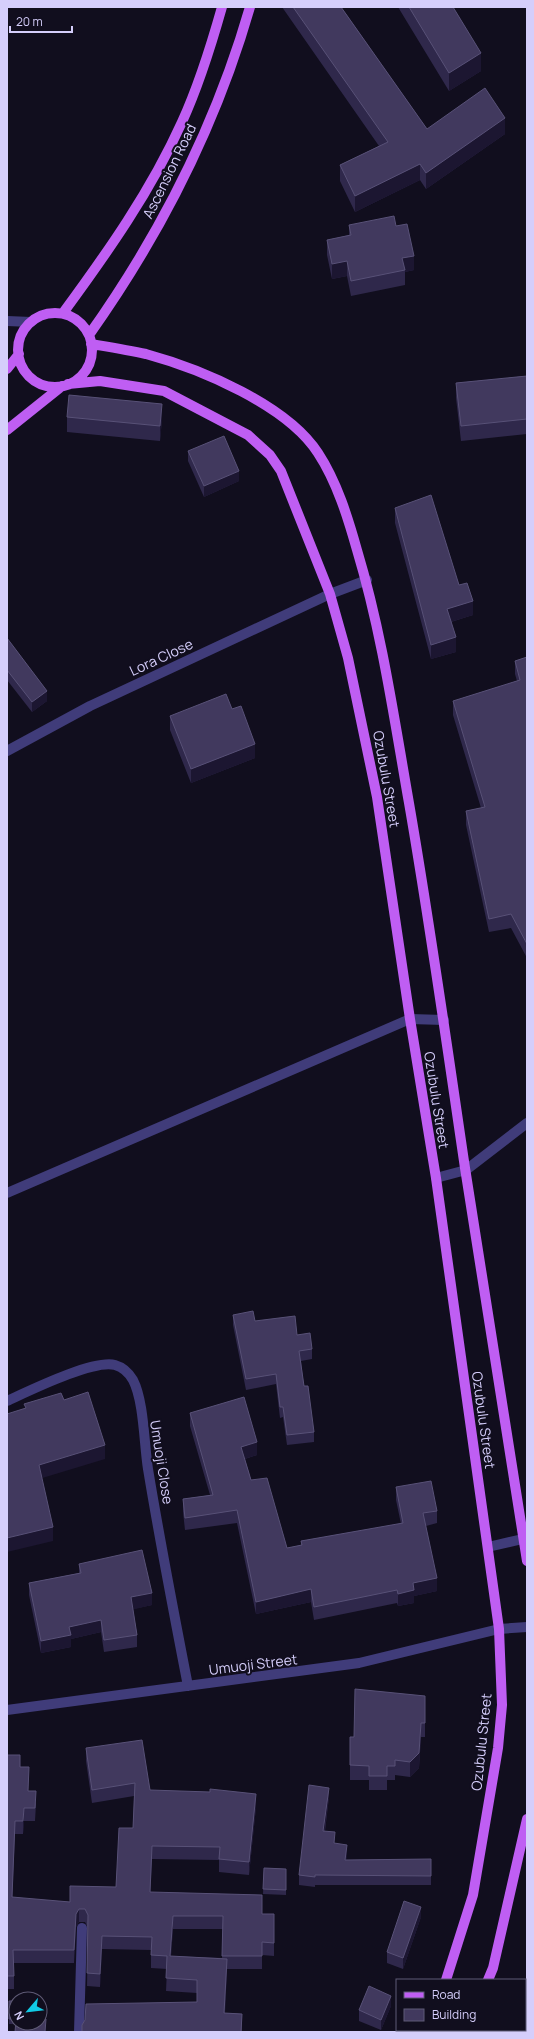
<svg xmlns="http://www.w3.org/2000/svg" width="534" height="2039" font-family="Manrope,sans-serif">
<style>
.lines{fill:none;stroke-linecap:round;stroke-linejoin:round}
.minor{stroke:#403c7a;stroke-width:10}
.major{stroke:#bf5ef3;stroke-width:10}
.wall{fill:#2f284b;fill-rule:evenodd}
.shaded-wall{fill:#1c1631}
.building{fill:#41395e;stroke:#585177}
.labels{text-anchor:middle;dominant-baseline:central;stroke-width:4;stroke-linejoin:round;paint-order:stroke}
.street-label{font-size:14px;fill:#d5cefb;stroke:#110e1e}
</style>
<rect width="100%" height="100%" fill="#110e1e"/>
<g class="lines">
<path class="minor" d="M7 321 31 322
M7 751 90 706 330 594 367 580
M436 1178 466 1170 527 1123
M7 1193 410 1019 444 1020
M7 1401C29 1391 94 1359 115 1365 122 1367 129 1373 133 1380 144 1401 144 1444 148 1469 160 1542 174 1614 188 1686
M488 1547 527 1538
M7 1710 359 1663 499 1629 527 1627
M79 2032 82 1928"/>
<path class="major" d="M63 313C107 253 151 191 182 122 199 85 211 46 222 7
M18 350a37 37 0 1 1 74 0a37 37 0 1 1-74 0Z
M89 335C160 235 216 125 250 7
M91 344C109 347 128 350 146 354 201 369 287 405 318 453 337 482 348 518 357 550 382 633 394 718 409 803 430 924 447 1046 465 1168 485 1299 507 1430 527 1561
M7 369 19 354
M68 384 100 381 164 391 248 435 270 455 281 471 330 594 348 658 377 797 410 1019 436 1178 499 1629 502 1705 498 1748 473 1895 446 1980
M7 430 62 386
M488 1980 493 1968 527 1819
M426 2032 427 2030
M466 2032 467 2030"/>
</g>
<path class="wall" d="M282 7H341L427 129 505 134 426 189 420 180 355 212 340 181V165L379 146Z
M398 7H453L481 71 449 91Z
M349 225 396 226 414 270 405 272V285L351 296 347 276 332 279 327 255V240L349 235Z
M527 376V434L461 441 456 398V383Z
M67 417 162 419 160 441 67 432Z
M188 451 239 481 204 497 188 461Z
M395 508 459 585 473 615 451 622 456 652 431 659 395 523Z
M7 638 47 701 32 712 7 680Z
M527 657V958L511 928 489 932 466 825V811L481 808 453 715V701L517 681 515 674V661Z
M232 709 255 758 191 783 170 730V716Z
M233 1315 255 1321 297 1335 312 1349V1359L301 1361 304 1386 314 1432V1442L287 1445 283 1417 280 1418 276 1384 246 1390 233 1325Z
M190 1413 257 1455 245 1459 251 1480 287 1548 301 1545V1541L401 1524 396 1500V1487L437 1511V1523L426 1526 437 1591 414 1596V1603L398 1606 397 1603 314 1620 311 1602 256 1614 237 1523 185 1530 183 1512V1499L210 1495 190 1426Z
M79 1564 152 1605 133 1609 137 1635V1647L104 1652 101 1632 71 1639V1647L41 1653 29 1595V1583L79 1573Z
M425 1696V1737H421L419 1768 410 1777 395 1775V1780H387V1790H369V1780H350V1737H354Z
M86 1748 150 1790 256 1807 249 1875 219 1872V1860L152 1859 150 1892 262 1914H274V1956L262 1955V1969H227L225 2013 242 2014V2032H82V2025L197 2002V1993L166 1991 167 1969 151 1968V1950L102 1949 100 1987 87 1986 88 1928 85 1922H79L76 1927 74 1963H14V1989H7V1755L20 1767 28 1791 36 1804 35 1821H24L23 1834H15L12 1898 70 1902 116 1887 133 1828 134 1796 92 1803 86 1761ZM173 1929H223L222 1958 171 1956Z
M329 1797 325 1831 335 1844 347 1855 346 1860 431 1859V1885H315V1887L299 1885V1875Z
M264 1868 286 1869V1895L263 1894Z
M527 1892V1909L526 1908V1898Z
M421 1917 403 1969 387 1963V1952Z
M9 2001H16V2024H9Z
M391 2006 381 2030 359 2021V2010Z"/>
<path class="shaded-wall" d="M481 53V71L449 91V73Z
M505 118V134L426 189V173Z
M420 164V180L355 212V196Z
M414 256V270L405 272 402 258Z
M347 261V276L332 279V264Z
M162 404V419L160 441V426Z
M239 471V481L204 497V486Z
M473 601V615L447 623V609Z
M456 637V652L431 659V645Z
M47 691V701L32 712V702Z
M255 744V758L191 783V769Z
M257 1442V1455L241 1460V1447Z
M105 1445V1459L39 1479V1465Z
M53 1527V1541L7 1552V1538Z
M437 1578V1591L414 1596V1603L398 1606V1594L413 1583Z
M311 1589V1602L256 1614V1602Z
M152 1593V1605L131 1610V1597Z
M101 1620V1632L71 1639V1647L41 1653V1641L69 1627Z
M421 1723V1737L419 1768 410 1777V1762Z
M329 1788V1797L323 1841V1831Z
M256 1794V1807L249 1875V1862Z
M24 1808V1821L23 1834V1821Z
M15 1821V1834L12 1910V1897Z
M347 1845V1855L345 1870V1860Z
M152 1846V1859L150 1905V1892Z
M421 1907V1917L403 1969V1958Z
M79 1909V1922L76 1927 74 1963 76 1914Z
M173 1916V1929L170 1969V1956Z
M102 1936V1949L100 1987V1974Z
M227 1959V1972L224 2026V2013Z
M391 1996V2006L381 2030V2020Z"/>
<path class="building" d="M293 7H341L427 129 485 88 505 118 426 173 420 164 355 196 340 165 388 142Z
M409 7H453L481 53 449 73Z
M394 216 396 226 407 224 414 256 402 258 405 270 351 281 347 261 332 264 327 240 351 235 349 225Z
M527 376V419L461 426 456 383Z
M69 395 162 404 160 426 67 417Z
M224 436 239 471 204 486 188 451Z
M431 495 459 585 467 583 473 601 447 609 456 637 431 645 395 508Z
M7 638 47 691 32 702 7 670Z
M527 657V944L511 914 489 919 466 811 485 807 453 701 520 680 515 661Z
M226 694 232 709 241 706 255 744 191 769 170 716Z
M253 1311 255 1321 295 1316 297 1335 310 1333 312 1349 299 1351 304 1386H308L314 1432 287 1435 283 1407H280L276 1374 246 1379 233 1315Z
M88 1392 105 1445 39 1465 53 1527 7 1538V1414L26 1408 24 1404 61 1393 64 1400Z
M244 1397 257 1442 241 1447 251 1480 267 1478 287 1548 302 1545 301 1541 403 1523 396 1487 431 1481 437 1511 423 1513 437 1578 413 1583 414 1590 398 1594 397 1590 314 1607 311 1589 256 1602 237 1510 185 1518 183 1499 213 1495 190 1413Z
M142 1550 152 1593 131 1597 137 1635 104 1640 101 1620 69 1627 71 1635 41 1641 29 1583 81 1573 79 1564Z
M355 1689 425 1696V1723H421L419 1753 410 1762 395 1760V1766H387V1776H369V1766L350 1765V1737H354Z
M142 1740 150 1790 210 1792V1789L256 1794 249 1862 219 1859 220 1847 152 1846 150 1892 262 1895V1914H274V1943L262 1942V1956H222L223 1916H173L170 1956 227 1959 224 2013 242 2014 241 2032H82V2025L85 2020 86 2004 197 2002V1980L166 1978 167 1956 151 1955 152 1937 102 1936 100 1974 87 1973 88 1915 85 1909H79L76 1914 74 1950H13L14 1976H7V1755H20V1767H29L28 1791H36L35 1808H24L23 1821H15L12 1897 70 1902V1886L116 1887 119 1828H133L135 1783 92 1790 86 1748Z
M309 1785 329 1788 323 1831 335 1832 334 1843 347 1845 345 1860 431 1859V1876L315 1875V1877L299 1875Z
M264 1868 286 1869V1890L263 1889Z
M404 1901 421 1907 403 1958 387 1952Z
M369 1986 391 1996 381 2020 359 2010Z
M9 2001H16V2019H9Z
M40 2019H46L45 2032H15L16 2020V2023H40Z
M482 2030H508L507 2032H482Z"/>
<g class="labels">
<g class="street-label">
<text transform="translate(169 171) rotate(-64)">Ascension Road</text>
<text transform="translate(161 657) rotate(-25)">Lora Close</text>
<text transform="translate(387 779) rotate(80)">Ozubulu Street</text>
<text transform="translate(437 1100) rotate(81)">Ozubulu Street</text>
<text transform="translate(484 1420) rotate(82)">Ozubulu Street</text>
<text transform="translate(162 1462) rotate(81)">Umuoji Close</text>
<text transform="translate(253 1664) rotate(-7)">Umuoji Street</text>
<text transform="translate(481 1742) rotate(-84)">Ozubulu Street</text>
</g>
</g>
<rect width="534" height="2039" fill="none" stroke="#d5cefb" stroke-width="16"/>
<rect x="396" y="1979" width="130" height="52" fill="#110e1e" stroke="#5f5b76"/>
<rect x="404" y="1992" width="20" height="6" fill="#bf5ef3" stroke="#5f5b76"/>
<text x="432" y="1999" font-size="12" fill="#d5cefb">Road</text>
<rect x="404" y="2009" width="20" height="12" fill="#41395e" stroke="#5f5b76"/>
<text x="432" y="2019" font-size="12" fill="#d5cefb">Building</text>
<g transform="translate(28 2011) rotate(242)"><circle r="19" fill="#110e1e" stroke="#5f5b76"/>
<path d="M0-3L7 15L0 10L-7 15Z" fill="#11cae5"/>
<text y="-6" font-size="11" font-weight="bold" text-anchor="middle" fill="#d5cefb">N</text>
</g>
<path d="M10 26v6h62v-6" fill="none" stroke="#d5cefb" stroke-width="2"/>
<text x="16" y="26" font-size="12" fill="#d5cefb" stroke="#110e1e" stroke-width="3" paint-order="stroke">20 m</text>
</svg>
